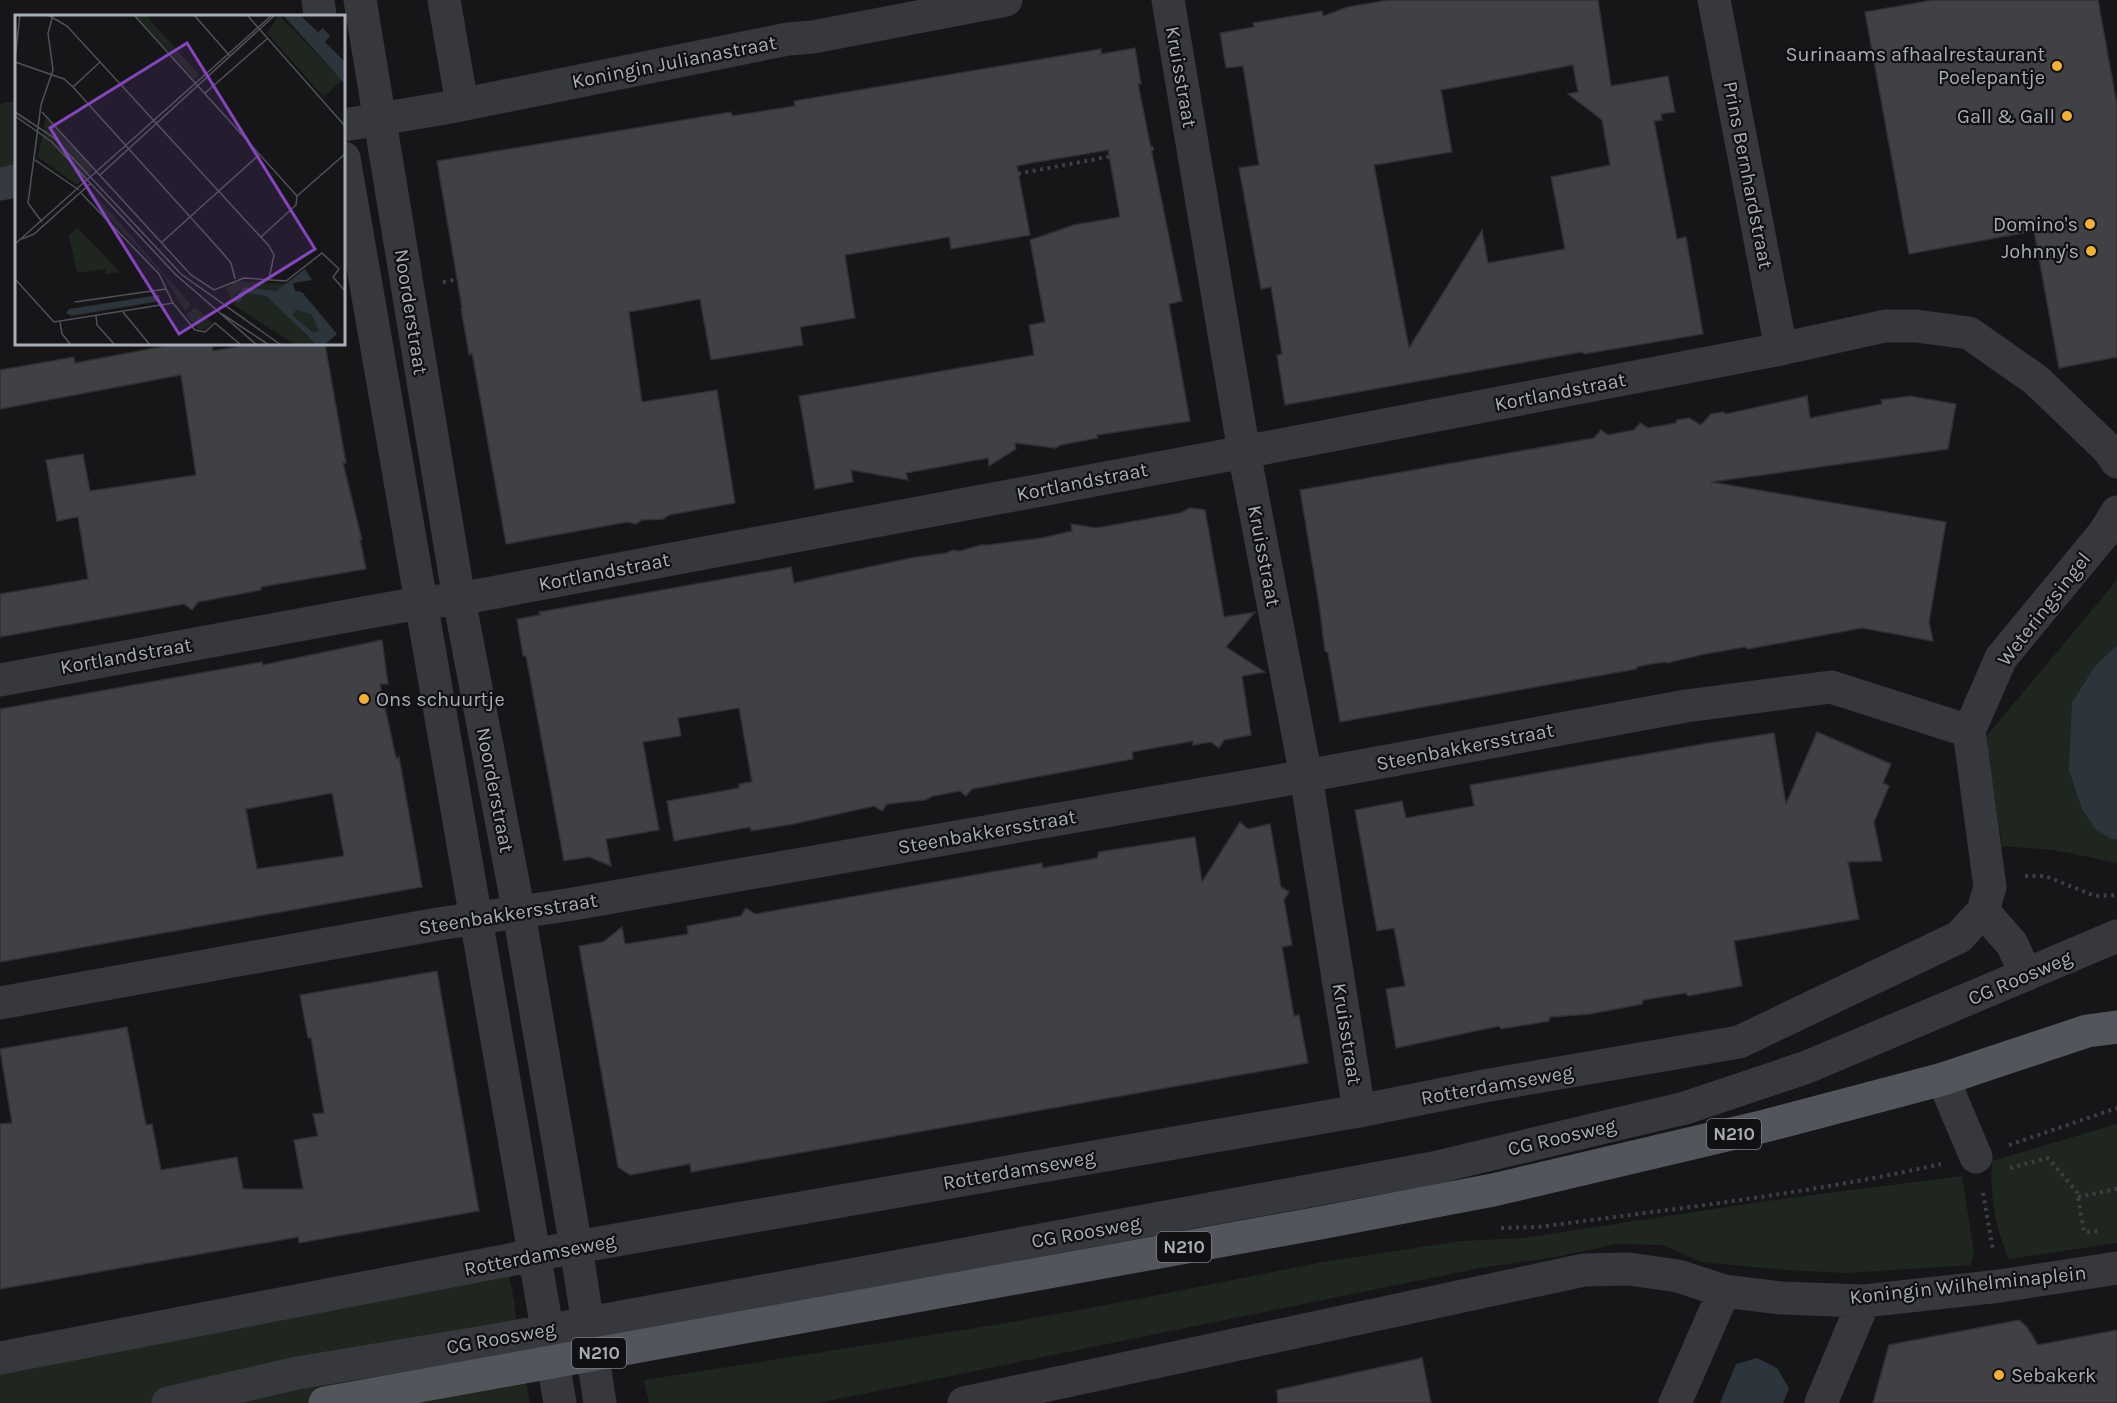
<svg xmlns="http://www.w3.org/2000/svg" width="2117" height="1403" font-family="Karla,sans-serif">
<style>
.green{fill:#1e261f}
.water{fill:#2c353c}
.building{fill:#404145;stroke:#303034;stroke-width:1.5;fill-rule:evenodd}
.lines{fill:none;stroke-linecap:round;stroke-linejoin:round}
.path{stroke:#3d3f44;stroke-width:4;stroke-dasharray:3 4.5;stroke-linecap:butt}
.minor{stroke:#37383d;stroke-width:33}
.major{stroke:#53555c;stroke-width:33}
.poi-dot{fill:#f2b134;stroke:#111113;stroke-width:2}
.labels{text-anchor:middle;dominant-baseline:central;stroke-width:4.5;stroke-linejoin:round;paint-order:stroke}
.shield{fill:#111113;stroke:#7b7e86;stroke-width:1.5}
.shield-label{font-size:18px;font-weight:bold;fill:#a8adb8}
.poi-label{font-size:20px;fill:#a8adb8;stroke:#111113;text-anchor:end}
.street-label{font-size:20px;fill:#a8adb8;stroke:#111113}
.inset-road{fill:none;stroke:#505258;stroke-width:1.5}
.view{fill:#8446be;fill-opacity:0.15;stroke:#8446be;stroke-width:3}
.inset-edge{fill:none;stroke:#a8adb8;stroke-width:3}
</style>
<rect width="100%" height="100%" fill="#161618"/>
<path class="green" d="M16 101V170L0 173V104Z
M2117 580V645L2095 666 2072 702V730L2114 840 2117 839V863L2054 850 2002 846 1985 738Z
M2117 1124V1243L2009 1259C1996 1231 1989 1193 1992 1161Z
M1962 1176 1974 1254 1971 1265 1847 1273 1785 1270 1701 1262 1662 1245 1616 1244 1556 1257 1480 1268 818 1403H649L644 1380 1001 1324 1138 1299 1323 1262 1461 1241 1524 1238 1766 1201Z
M507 1267 515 1305 516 1332 530 1403H0V1363Z"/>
<path class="water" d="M2117 645V839L2114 840 2096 830 2082 809 2069 770 2072 702 2095 666Z
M1757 1358 1777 1368 1789 1388 1783 1403H1720L1736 1364Z"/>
<path class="building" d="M1389 0H1598L1611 86 1668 76 1675 112 1661 114 1662 120 1654 121 1677 239 1686 237 1703 334 1584 354 1582 352 1565 355 1285 405 1277 355 1282 354 1271 287 1261 289 1239 168 1259 165 1243 66 1226 68 1220 33 1254 27 1253 23 1322 11 1323 16 1348 7ZM1573 65 1578 92 1568 94 1602 120 1610 165 1551 177 1565 249 1488 263 1482 230 1409 348 1374 165 1452 152 1441 90Z
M1933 0H2098L2117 105V357L2059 368 2034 231 1909 254 1865 12Z
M1135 48 1141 84H1138L1182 301 1169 304 1190 421 1097 435 1098 438 1061 445 1055 448 1015 443 1016 449 989 466 988 458 906 473 908 480 851 470 853 482 815 489 799 396 1034 355 1029 325 1045 322 1030 240 1074 225 1120 217 1108 150 1031 163 1017 166 1030 235 951 249 949 237 845 255 855 318 800 327 803 345 711 360 700 299 629 312 642 402 717 390 735 503 669 515 663 519 642 520 636 524 627 522 506 544 472 353 469 354 461 309 462 308 437 161 731 112 732 116 795 106 794 101 1101 49V54Z
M176 344H212L213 351 253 344H325L346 463H343L362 540H360L366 569 261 587V590L198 602 192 610 184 604 0 637V594L88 579 78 517 57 521 46 460 83 454 90 491 196 475 181 375 0 409V370L74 357 75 363Z
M1807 396 1810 418 1882 404 1881 400 1910 396 1956 404 1948 449 1711 482 1946 522 1929 622 1933 641 1862 628 1748 649 1745 647 1705 654 1667 663 1665 662 1651 664 1637 667 1636 669 1340 722 1328 653 1325 651 1319 604 1300 490 1594 438 1601 430 1608 435 1634 430 1640 423 1648 428 1676 423 1677 420 1689 418 1701 425 1711 414 1723 412 1726 414Z
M1190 508 1205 510 1224 617 1255 612 1226 647 1265 672 1242 676 1251 735 1224 740 1219 748 1211 742 1193 745V741L1132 752 1133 759 972 789 966 796 960 791 933 796 925 800 887 804 882 811 874 806 793 824 751 831 750 827 674 841 667 801 739 788V784L752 782 739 708 678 718 681 736 643 742 659 830 606 839 611 866 589 857 564 861 526 656H523L517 619 540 615 539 612 791 567 794 583 911 558 946 553 953 550 960 551 981 545H988L1042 538 1072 531 1071 524 1096 528 1180 513Z
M382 640 388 684H380L396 758 399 757 422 887 0 962V709L262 662 263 665ZM332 793 344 856 257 869 246 809Z
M1817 732 1891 764 1883 783 1889 786 1874 822 1882 861 1848 862 1859 919 1734 941 1742 986 1688 996 1686 993 1643 1000 1642 1004 1590 1014 1550 1017 1549 1021 1501 1029 1499 1026 1396 1048 1386 989 1405 986 1394 928 1377 931 1355 810 1402 801 1406 818 1474 806 1470 785 1715 742 1774 733 1786 804Z
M1240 822 1248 829 1270 824 1281 887 1289 892 1284 900 1292 945 1282 947 1294 1016 1299 1015 1308 1063 691 1172 690 1164 630 1175 618 1167 579 946 603 942 622 927 625 944 688 934 687 926 741 916 746 908 755 914 1042 863 1043 868 1097 858 1099 852 1195 837 1202 882Z
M437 971 479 1211 299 1243 298 1237 0 1289V1124L12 1123 0 1049 127 1027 146 1125 152 1124 161 1170 237 1157 243 1189H303L294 1140 318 1136 313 1114 324 1113 311 1038H308L300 995Z
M2019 1320 2027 1327 2038 1345 2117 1330V1403H1873L1889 1345Z
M1422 1358 1431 1403H1278L1277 1390Z"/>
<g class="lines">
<path class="path" d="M443 282 1155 148
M2025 876H2045L2095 896 2117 895
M2009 1145 2117 1108
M2010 1168 2048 1158 2077 1192 2084 1232 2098 1231
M1983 1193 1993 1250
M2078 1197 2117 1189
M1501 1228 1538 1227C1673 1209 1808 1194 1941 1164"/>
<path class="minor" d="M318 0 320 16
M360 0 459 599 519 913 576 1247 600 1403
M444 0 462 104
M1168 0 1244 452 1306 776 1359 1111
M1714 0 1781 349
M344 125 445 108 788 39 813 37 1006 0
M344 158 560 1403
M0 184 16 181
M0 680 369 612 420 603 459 599 1244 452 1781 349 1885 326H1916L1969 333 2036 380 2108 449 2117 462
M1983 911 2012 944 2026 975
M0 1003 438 924 567 905 1306 776 1686 706 1831 687 1969 731
M1943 1079 1976 1157
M0 1358 576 1247 1359 1111 1484 1086 1739 1042 1959 937 1983 911 1990 887 1969 731 2001 658 2104 533 2117 512
M168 1403 297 1373 496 1340 1433 1168 1685 1108 1807 1067 2117 936
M964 1403 1584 1270 1629 1269 1678 1276 1724 1291 1782 1298 1864 1301 2000 1286 2117 1268
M1675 1403 1724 1291
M1821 1403 1864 1301"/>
<path class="major" d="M325 1403 1325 1222 1493 1190 1765 1126 1943 1079 2087 1031 2117 1027"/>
</g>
<g class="poi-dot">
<circle cx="2057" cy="66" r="6"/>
<circle cx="2067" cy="116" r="6"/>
<circle cx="2090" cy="224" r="6"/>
<circle cx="2091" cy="251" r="6"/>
<circle cx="364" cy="699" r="6"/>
<circle cx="1999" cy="1375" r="6"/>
</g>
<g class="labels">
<g class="shield">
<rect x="1707" y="1119" width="54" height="30" rx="4.5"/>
<rect x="1157" y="1232" width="54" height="30" rx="4.5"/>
<rect x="572" y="1338" width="54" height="30" rx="4.5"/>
</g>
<g class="shield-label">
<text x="1734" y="1134">N210</text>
<text x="1184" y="1247">N210</text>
<text x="599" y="1353">N210</text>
</g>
<g class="poi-label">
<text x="2045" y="54">Surinaams afhaalrestaurant<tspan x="2045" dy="23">Poelepantje</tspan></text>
<text x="2055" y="116">Gall &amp; Gall</text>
<text x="2078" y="224">Domino's</text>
<text x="2079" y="251">Johnny's</text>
<text x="376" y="699" text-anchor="start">Ons schuurtje</text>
<text x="2011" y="1375" text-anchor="start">Sebakerk</text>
</g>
<g class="street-label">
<text transform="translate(674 62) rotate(-11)">Koningin Julianastraat</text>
<text transform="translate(1181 77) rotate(80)">Kruisstraat</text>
<text transform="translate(1748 175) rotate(79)">Prins Bernhardstraat</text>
<text transform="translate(411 312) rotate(81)">Noorderstraat</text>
<text transform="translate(1560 392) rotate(-11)">Kortlandstraat</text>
<text transform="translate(1082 482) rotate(-11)">Kortlandstraat</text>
<text transform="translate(1264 556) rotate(79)">Kruisstraat</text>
<text transform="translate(604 572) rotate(-11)">Kortlandstraat</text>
<text transform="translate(2044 609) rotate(-52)">Weteringsingel</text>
<text transform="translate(126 656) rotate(-10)">Kortlandstraat</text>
<text transform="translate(1465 747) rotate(-11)">Steenbakkersstraat</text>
<text transform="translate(495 790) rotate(79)">Noorderstraat</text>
<text transform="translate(987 832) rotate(-10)">Steenbakkersstraat</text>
<text transform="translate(508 914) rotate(-9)">Steenbakkersstraat</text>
<text transform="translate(2020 978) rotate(-23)">CG Roosweg</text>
<text transform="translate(1347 1034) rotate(81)">Kruisstraat</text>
<text transform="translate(1497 1085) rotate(-10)">Rotterdamseweg</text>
<text transform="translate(1562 1137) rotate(-13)">CG Roosweg</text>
<text transform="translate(1019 1170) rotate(-10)">Rotterdamseweg</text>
<text transform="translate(1086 1232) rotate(-10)">CG Roosweg</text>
<text transform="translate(540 1255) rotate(-11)">Rotterdamseweg</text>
<text transform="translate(1968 1285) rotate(-6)">Koningin Wilhelminaplein</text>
<text transform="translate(501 1338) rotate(-10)">CG Roosweg</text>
</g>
</g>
<g transform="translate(15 15)">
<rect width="330" height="330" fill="#161618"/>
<path d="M120 0H131L184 60 179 64ZM264 0 327 65 309 82 252 18ZM31 103 79 154 62 170 23 142ZM76 175 176 290 170 296 149 261 72 179ZM62 213 87 238 105 257 91 259 90 254 62 258 54 220ZM220 266 273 269 261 276 229 272 218 282 224 288 231 278 251 281 302 330H281L220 291 211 274ZM180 292 197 308 190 315 183 314 171 300ZM281 295 296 299 304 316 299 317 277 300Z" fill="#1e261f"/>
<path d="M268 0H285L303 17 308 13 315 21 310 27 330 47V69ZM290 254 297 265 278 268 280 276 287 277 322 319 309 330H302L251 281 231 278 224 288 218 285 229 272 261 276ZM281 295 296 299 304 316 298 317 277 300ZM144 280 145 286 56 301 51 298 54 294Z" fill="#2c353c" fill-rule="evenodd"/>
<path class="inset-road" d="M33 0 52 11 254 231 259 240 254 264M119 0 282 181 281 190 246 222M179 0 215 41M232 0 330 111M0 43 5 0M0 47 49 64 58 72 205 235 216 248 220 264M58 72 85 47M189 79 253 23M0 97 38 122 166 259 266 330M27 97 176 260 199 275 229 263 271 266 307 238 324 254 318 262 330 276M0 101 37 127 160 259 242 330M20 145 64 175M85 160 260 0M65 177 144 259 158 288 180 315 190 317 200 308 226 330M282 181 330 139M27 207 13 188 26 90 38 55 33 18 38 0M7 224 19 219 76 168M146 228 245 139M0 229 257 0M0 264 39 307 158 288M60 287 151 274M108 297 135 330M207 299 254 330M81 301 82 310 100 330M45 307 47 319 56 330"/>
<path class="view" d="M172 28 300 234 164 319 35 113Z"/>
<rect width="330" height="330" class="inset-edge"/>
</g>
</svg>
